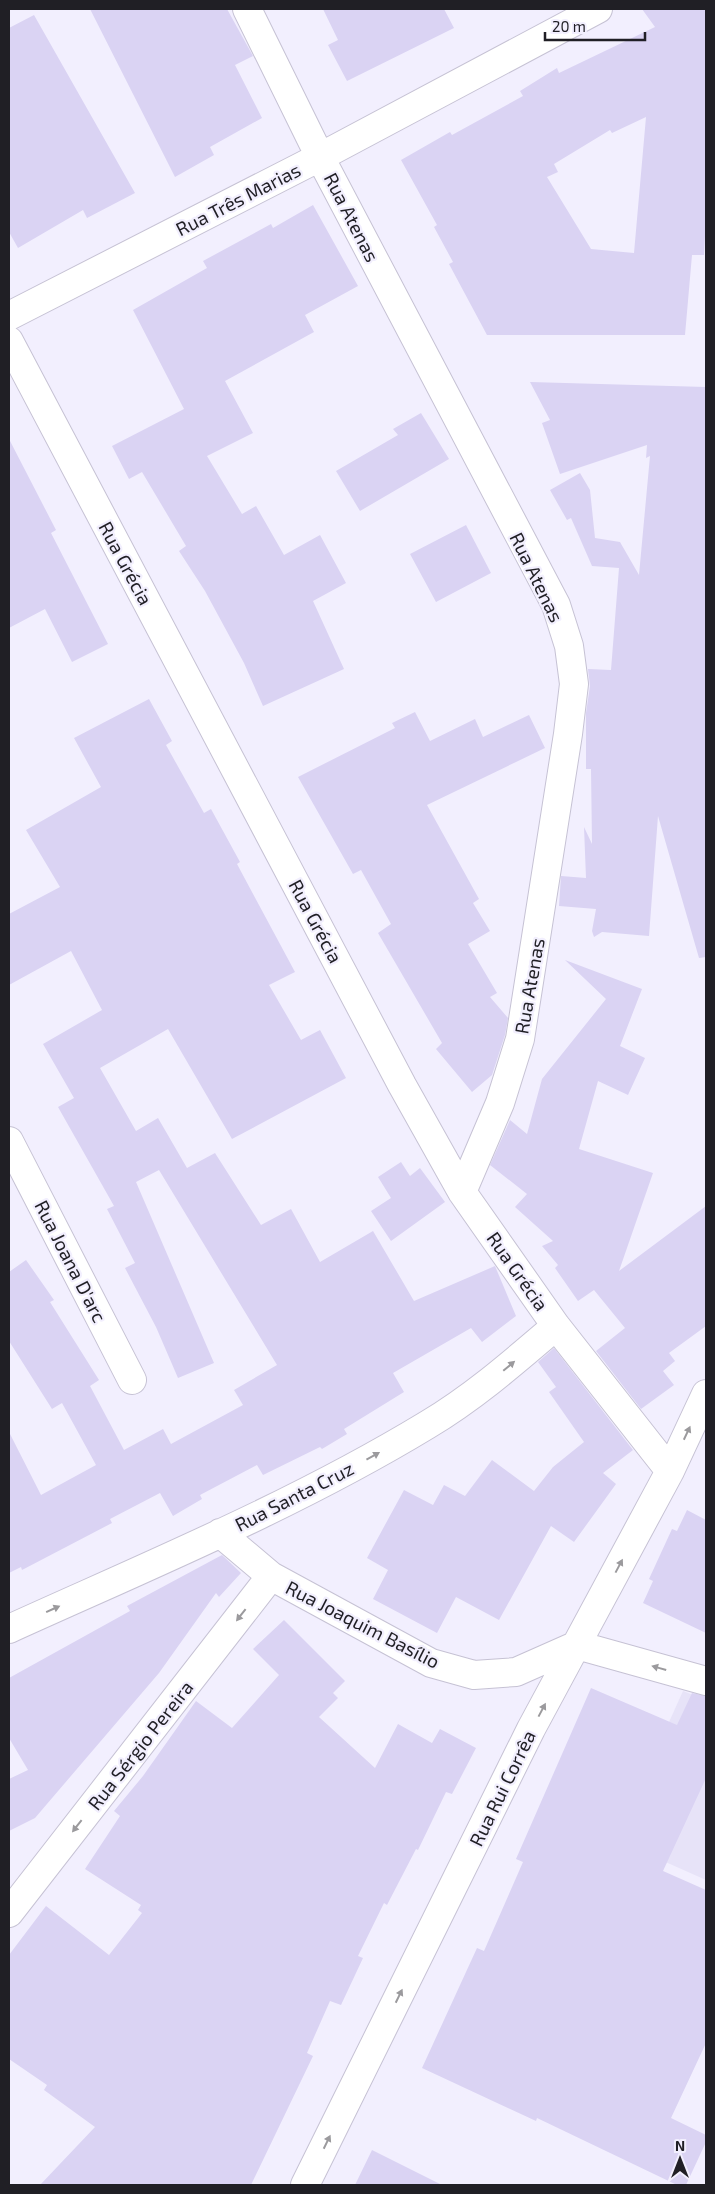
<svg xmlns="http://www.w3.org/2000/svg" width="715" height="2194" font-family="'Exo 2',sans-serif">
<style>
.built{fill:#e7e3f8}
.building{fill:#dad3f3;fill-rule:evenodd}
.lines{fill:none;stroke-linecap:round;stroke-linejoin:round}
.minor-casing{stroke:#c6c2d4;stroke-width:30}
.minor{stroke:#fff;stroke-width:28}
.oneway{fill:#9b9a9d}
.labels{text-anchor:middle;dominant-baseline:central;stroke-width:4.5;stroke-linejoin:round;paint-order:stroke}
.street-label{font-size:19px;fill:#201f25;stroke:#f2effe}
</style>
<rect width="100%" height="100%" fill="#f2effe"/>
<path class="built" d="M683 1691 706 1700V1880L616 1840Z"/>
<path class="building" d="M90 9H227L253 56 235 65 262 118 210 147 214 155 175 177Z
M323 9H444L454 28 347 81 328 45 338 40Z
M642 9H706V218L704 255H692L685 335H487L449 264 453 262 434 227 437 225 401 160 450 132 452 135 523 96 520 91 557 68 559 73 655 27ZM646 117 634 253 591 249 547 177 558 172 554 164 610 130 612 133Z
M34 15 135 193 87 218 83 210 18 248 9 232V28Z
M313 205 358 286 305 315 314 332 225 381 253 433 207 456 242 514 256 506 284 555 320 535 346 583 313 601 344 669 263 706 244 663 205 591 179 551 186 546 142 472 129 479 112 446 184 409 133 310 207 268 203 261 271 224 273 228Z
M530 382 706 387V957L699 958 658 816 649 936 602 932 594 937 592 931 596 909 559 906 561 876 586 878 584 827 592 844 591 769H586V713L590 686 588 669 611 670 619 568 592 566 571 518 567 520 550 490 580 473 590 490 595 538 620 542 639 575 650 456 646 458 647 445 560 474 542 423 550 420Z
M421 413 449 459 360 511 336 471 398 435 393 429Z
M9 439 56 530 51 533 108 644 72 662 45 609 9 628Z
M466 525 491 573 436 602 410 554Z
M149 699 172 741 166 745 204 813 211 809 240 862 237 864 295 972 269 985 301 1040 320 1030 346 1078 232 1139 168 1029 100 1068 136 1131 158 1118 187 1168 215 1153 261 1225 291 1209 320 1262 373 1231 414 1301 495 1266 516 1316 482 1342 471 1328 393 1373 404 1392 344 1429 347 1434 322 1449 320 1447 263 1475 257 1465 200 1495 202 1499 173 1516 160 1493 110 1519 112 1523 22 1570 21 1567 9 1573V1432L41 1495 96 1465 62 1403 52 1409 9 1341V1272L26 1260 54 1300 50 1302 99 1380 90 1386 124 1450 163 1429 171 1444 243 1405 234 1390 277 1365 159 1170 136 1182 214 1363 178 1378 156 1327 125 1268 135 1263 107 1209 114 1206 58 1107 74 1098 43 1044 102 1010 71 951 9 985V914L60 887 26 830 101 787 74 738Z
M415 712 430 741 475 719 483 737 529 715 545 748 427 805 479 899 473 903 490 931 468 944 497 993 490 997 508 1018 505 1035 492 1075 472 1092 436 1049 442 1043 378 933 391 924 361 870 353 874 298 777 395 728 392 723Z
M565 960 642 989 620 1046 645 1058 628 1095 598 1081 579 1149 653 1173 619 1271 706 1206V1326L669 1353 675 1361 663 1371 674 1385 641 1409 596 1351 625 1328 594 1290 578 1301 555 1268 558 1265 542 1246 553 1241 515 1207 527 1194 490 1165 510 1120 527 1134 542 1079 606 999Z
M401 1162 410 1176 420 1168 445 1202 391 1241 371 1211 391 1198 378 1177Z
M554 1348 633 1450 603 1473 616 1484 574 1542 551 1526 499 1620 456 1597 437 1633 373 1599 388 1570 367 1558 404 1490 433 1505 444 1485 465 1496 492 1460 534 1491 553 1467 584 1442 549 1392 556 1387 538 1362Z
M687 1510 706 1520V1633L643 1603 653 1581 649 1579 672 1529 677 1531Z
M222 1555 241 1573 219 1597 216 1593 159 1673 35 1818 9 1831V1779L28 1770 9 1738V1678L130 1611 127 1606Z
M284 1620 345 1681 333 1693 338 1698 319 1717 375 1768 398 1724 432 1743 440 1729 476 1748 452 1794 446 1792 418 1850 416 1849 387 1905 384 1903 358 1956 363 1958 341 2005 330 2001 307 2053 313 2056 251 2185H40L95 2127 44 2090 47 2085 9 2059V1955L46 1906 109 1955 142 1913 138 1910 141 1905 85 1869 120 1816 114 1811 143 1776 196 1701 232 1728 279 1675 253 1649Z
M591 1688 677 1725 692 1693 706 1696V1778L663 1871 706 1890V2043L671 2118 706 2135V2142L686 2185H677L537 2118 536 2121 422 2068 477 1948 484 1951 523 1862 516 1859Z
M372 2150 442 2185H355Z"/>
<g class="lines">
<defs>
<path id="minor" d="M247 9 320 157 556 605 569 646 574 684 568 734 520 1039 500 1103 462 1192
M9 316 320 157 598 9
M9 341 402 1085 462 1192 556 1326 670 1471
M9 1141 132 1380
M220 1533 271 1576 431 1663 474 1675 516 1672 577 1645 706 1681
M9 1629C150 1565 295 1505 427 1425 474 1397 515 1361 556 1326
M9 1913 271 1576
M305 2185 531 1729 670 1471 706 1394"/>
</defs>
<use href="#minor" class="minor-casing"/>
<use href="#minor" class="minor"/>
</g>
<defs><path id="oneway-solid" d="M-6-.8H1V-3.2L6.5 0L1 3.2V.8H-6Z" transform="scale(1.25)"/></defs>
<g class="oneway">
<use href="#oneway-solid" transform="translate(509 1366) rotate(-40)"/>
<use href="#oneway-solid" transform="translate(687 1433) rotate(-65)"/>
<use href="#oneway-solid" transform="translate(373 1456) rotate(-29)"/>
<use href="#oneway-solid" transform="translate(619 1566) rotate(-62)"/>
<use href="#oneway-solid" transform="translate(53 1609) rotate(-24)"/>
<use href="#oneway-solid" transform="translate(241 1615) rotate(128)"/>
<use href="#oneway-solid" transform="translate(659 1668) rotate(-164)"/>
<use href="#oneway-solid" transform="translate(542 1710) rotate(-62)"/>
<use href="#oneway-solid" transform="translate(77 1826) rotate(128)"/>
<use href="#oneway-solid" transform="translate(399 1996) rotate(-64)"/>
<use href="#oneway-solid" transform="translate(327 2142) rotate(-64)"/>
</g>
<g class="labels">
<g class="street-label">
<text transform="translate(238 199) rotate(-27)">Rua Três Marias</text>
<text transform="translate(352 217) rotate(63)">Rua Atenas</text>
<text transform="translate(126 563) rotate(62)">Rua Grécia</text>
<text transform="translate(537 577) rotate(64)">Rua Atenas</text>
<text transform="translate(316 921) rotate(62)">Rua Grécia</text>
<text transform="translate(529 986) rotate(-80)">Rua Atenas</text>
<text transform="translate(71 1261) rotate(63)">Rua Joana D'arc</text>
<text transform="translate(518 1271) rotate(55)">Rua Grécia</text>
<text transform="translate(294 1496) rotate(-27)">Rua Santa Cruz</text>
<text transform="translate(363 1624) rotate(27)">Rua Joaquim Basílio</text>
<text transform="translate(140 1745) rotate(-52)">Rua Sérgio Pereira</text>
<text transform="translate(502 1788) rotate(-64)">Rua Rui Corrêa</text>
</g>
</g>
<rect width="715" height="2194" fill="none" stroke="#201f25" stroke-width="20"/>
<g transform="translate(680 2159)" stroke="#f2effe" stroke-width="4" paint-order="stroke">
<path d="M0-4L9 19L0 12L-9 19Z" fill="#201f25"/>
<text y="-8" font-size="14" font-weight="bold" text-anchor="middle" fill="#201f25">N</text>
</g>
<path d="M545 32v8h100v-8" fill="none" stroke="#201f25" stroke-width="2.5"/>
<text x="552" y="32" font-size="15" fill="#201f25" stroke="#f2effe" stroke-width="4" paint-order="stroke">20 m</text>
</svg>
